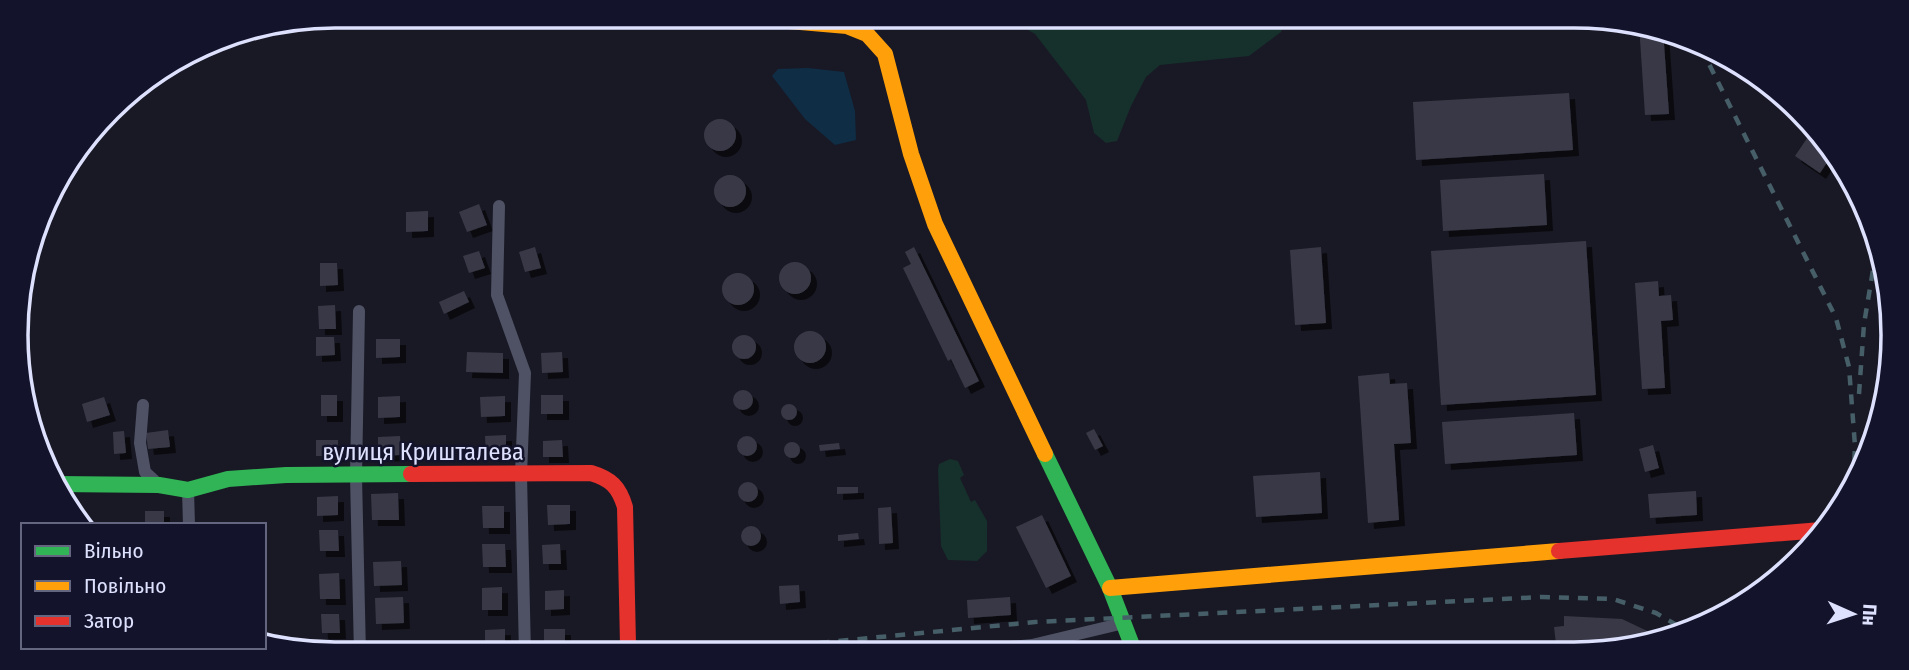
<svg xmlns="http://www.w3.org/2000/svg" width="1909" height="670" font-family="'Fira Sans Condensed',sans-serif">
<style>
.green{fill:#16302c}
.water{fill:#0f2d45}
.building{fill:#383846;filter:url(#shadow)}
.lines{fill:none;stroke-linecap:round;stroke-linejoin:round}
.street{stroke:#4f5265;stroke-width:12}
.fast{stroke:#30b455;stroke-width:16}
.slow{stroke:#ff9f0a;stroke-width:16}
.jam{stroke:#e5322d;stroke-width:16}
.rail{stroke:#465e67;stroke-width:4.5;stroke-dasharray:10 9;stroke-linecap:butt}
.labels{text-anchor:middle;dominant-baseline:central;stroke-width:5;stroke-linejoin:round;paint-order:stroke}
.street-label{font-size:24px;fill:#dee1fd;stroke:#13132b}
.rim{fill:none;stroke:#dee1fd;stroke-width:3.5}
</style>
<defs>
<filter id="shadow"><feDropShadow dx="6" dy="6" stdDeviation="0" flood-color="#0009"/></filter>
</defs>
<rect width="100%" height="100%" fill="#191925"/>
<path class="green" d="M1004 16H1287L1281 32 1249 56 1160 65 1146 77 1131 106 1117 141 1106 143 1094 133 1086 100 1035 34Z
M950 459 958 461 964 475 960 478 971 502 975 500 987 521V551L977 561 948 560 941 546 938 470 939 464Z"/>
<path class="water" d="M808 68 844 72 855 111 856 140 835 145 805 119 772 76 778 69Z"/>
<path class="building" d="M1639 24 1663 30 1669 114 1645 115Z
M1569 93 1573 150 1416 160 1413 102Z
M704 135a16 16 0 1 1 32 0a16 16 0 1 1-32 0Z
M1812 131 1832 155 1820 173 1795 156Z
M1544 174 1547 225 1443 231 1440 180Z
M714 191a16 16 0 1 1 32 0a16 16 0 1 1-32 0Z
M479 204 487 225 467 232 459 212Z
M428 211V231L406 232V212Z
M1586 241 1596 395 1441 405 1431 251Z
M535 247 541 268 525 272 519 252Z
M914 247 979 381 965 388 951 359 948 361 903 268 911 264 905 252Z
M1321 247 1326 323 1295 325 1290 250Z
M479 251 485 268 469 273 463 256Z
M779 278a16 16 0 1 1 32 0a16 16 0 1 1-32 0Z
M320 263H337L338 285 320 286Z
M722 289a16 16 0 1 1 32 0a16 16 0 1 1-32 0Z
M1658 281 1659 296 1671 295 1673 320 1661 321 1665 388 1642 389 1635 283Z
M464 291 469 302 444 314 439 302Z
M335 305 336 329H319L318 306Z
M794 347a16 16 0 1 1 32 0a16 16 0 1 1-32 0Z
M732 347a12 12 0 1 1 24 0a12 12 0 1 1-24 0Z
M316 337H334L335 355 316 356Z
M376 339H400V357L376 358Z
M467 352 503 353V373L466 372Z
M562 352 563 372 542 373 541 353Z
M1389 373 1390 384 1407 383 1411 443 1394 444 1399 520 1368 523 1358 376Z
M733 400a10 10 0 1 1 20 0a10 10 0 1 1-20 0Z
M321 395H337V416H321Z
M541 395H563V414H541Z
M400 396V417L378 418V397Z
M505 396V416L481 417 480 397Z
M104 397 110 415 87 422 82 404Z
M781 412a8 8 0 1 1 16 0a8 8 0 1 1-16 0Z
M1574 413 1577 455 1445 464 1442 422Z
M1094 429 1103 446 1095 450 1086 433Z
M168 430 170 447 148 449 146 433Z
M124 431 126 453 114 454 113 432Z
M506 435V455L486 456 485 436Z
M737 446a10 10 0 1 1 20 0a10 10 0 1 1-20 0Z
M400 436 401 455 378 456V437Z
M316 440H338V456H316Z
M562 440 563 457H543V441Z
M784 450a8 8 0 1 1 16 0a8 8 0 1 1-16 0Z
M839 443 840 449 820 451 819 445Z
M1653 445 1659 468 1645 472 1639 449Z
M1320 472 1322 513 1256 517 1253 476Z
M738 492a10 10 0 1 1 20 0a10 10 0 1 1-20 0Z
M837 487H858V493L837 494Z
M1696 491 1697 515 1650 518 1648 494Z
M398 493 399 520H372L371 494Z
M338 496V515L317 516V497Z
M547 505H570V524L548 525Z
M482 506H504V528H483Z
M891 507 893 543 879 544 878 508Z
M145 511H164V525H145Z
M1042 515 1071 576 1046 588 1016 527Z
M741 536a10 10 0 1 1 20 0a10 10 0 1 1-20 0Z
M319 530H338L339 551H320Z
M858 533 859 539 838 541V535Z
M482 544H505L506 567H483Z
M560 544 561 564H543L542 545Z
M401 561 402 585 374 586 373 562Z
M339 573 340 599H320L319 574Z
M799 585 800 602 780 604 779 586Z
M502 587V610H482V588Z
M564 590V609L545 610V591Z
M403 597 404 623 376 624 375 598Z
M1010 597 1011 615 968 618 967 600Z
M321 614H339L340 633H322Z
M1564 616 1622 619 1662 638 1616 651 1557 652 1554 627 1564 626Z
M505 629V648L485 649V630Z
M544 629H565V649H544Z
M1518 646V652H1476V650Z"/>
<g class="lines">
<path class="street" d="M499 206 497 295 525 373 521 475 525 654
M359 311 356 476 360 654
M143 405 140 443 145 472 159 485
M188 490 189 525
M941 653 1032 645 1124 623"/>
<path class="fast" d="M1045 454 1110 588 1135 653
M57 484 159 485 188 490 228 479 286 475 411 474"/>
<path class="slow" d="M732 16 847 26 867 34 885 54 911 154 935 224 1045 454
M1110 588 1559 551"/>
<path class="jam" d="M333 16 355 18 371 16
M411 474 591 473C611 479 619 487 625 507L628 644 632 654
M1559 551 1821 530"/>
<path class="rail" d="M1701 48 1836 318 1849 367 1855 446 1853 487
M44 209 56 185
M1859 394 1864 324 1876 252
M725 652 1035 622 1542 597 1613 599 1656 613 1685 630"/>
</g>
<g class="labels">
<g class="street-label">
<text x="423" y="452">вулиця Кришталева</text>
</g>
</g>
<path d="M0 0H1909V670H0ZM335 28H1574A307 307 0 0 1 1881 335V335A307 307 0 0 1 1574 642H335A307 307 0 0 1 28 335V335A307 307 0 0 1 335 28Z" fill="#13132b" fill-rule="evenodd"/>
<path class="rim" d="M335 28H1574A307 307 0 0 1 1881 335V335A307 307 0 0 1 1574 642H335A307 307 0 0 1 28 335V335A307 307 0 0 1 335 28Z"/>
<rect x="21" y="523" width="245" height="126" fill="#13132b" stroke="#64657f" stroke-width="2"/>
<rect x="35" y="546" width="35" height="10" fill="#30b455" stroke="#64657f" stroke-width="2"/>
<text x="84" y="558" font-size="21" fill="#dee1fd">Вільно</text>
<rect x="35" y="581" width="35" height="10" fill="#ff9f0a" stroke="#64657f" stroke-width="2"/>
<text x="84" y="593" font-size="21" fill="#dee1fd">Повільно</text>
<rect x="35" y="616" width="35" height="10" fill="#e5322d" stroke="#64657f" stroke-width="2"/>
<text x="84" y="628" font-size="21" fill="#dee1fd">Затор</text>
<g transform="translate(1853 614) rotate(93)" stroke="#13132b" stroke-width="5" paint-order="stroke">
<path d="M0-5L12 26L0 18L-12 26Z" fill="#dee1fd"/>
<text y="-10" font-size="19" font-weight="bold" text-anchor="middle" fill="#dee1fd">Пн</text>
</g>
</svg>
